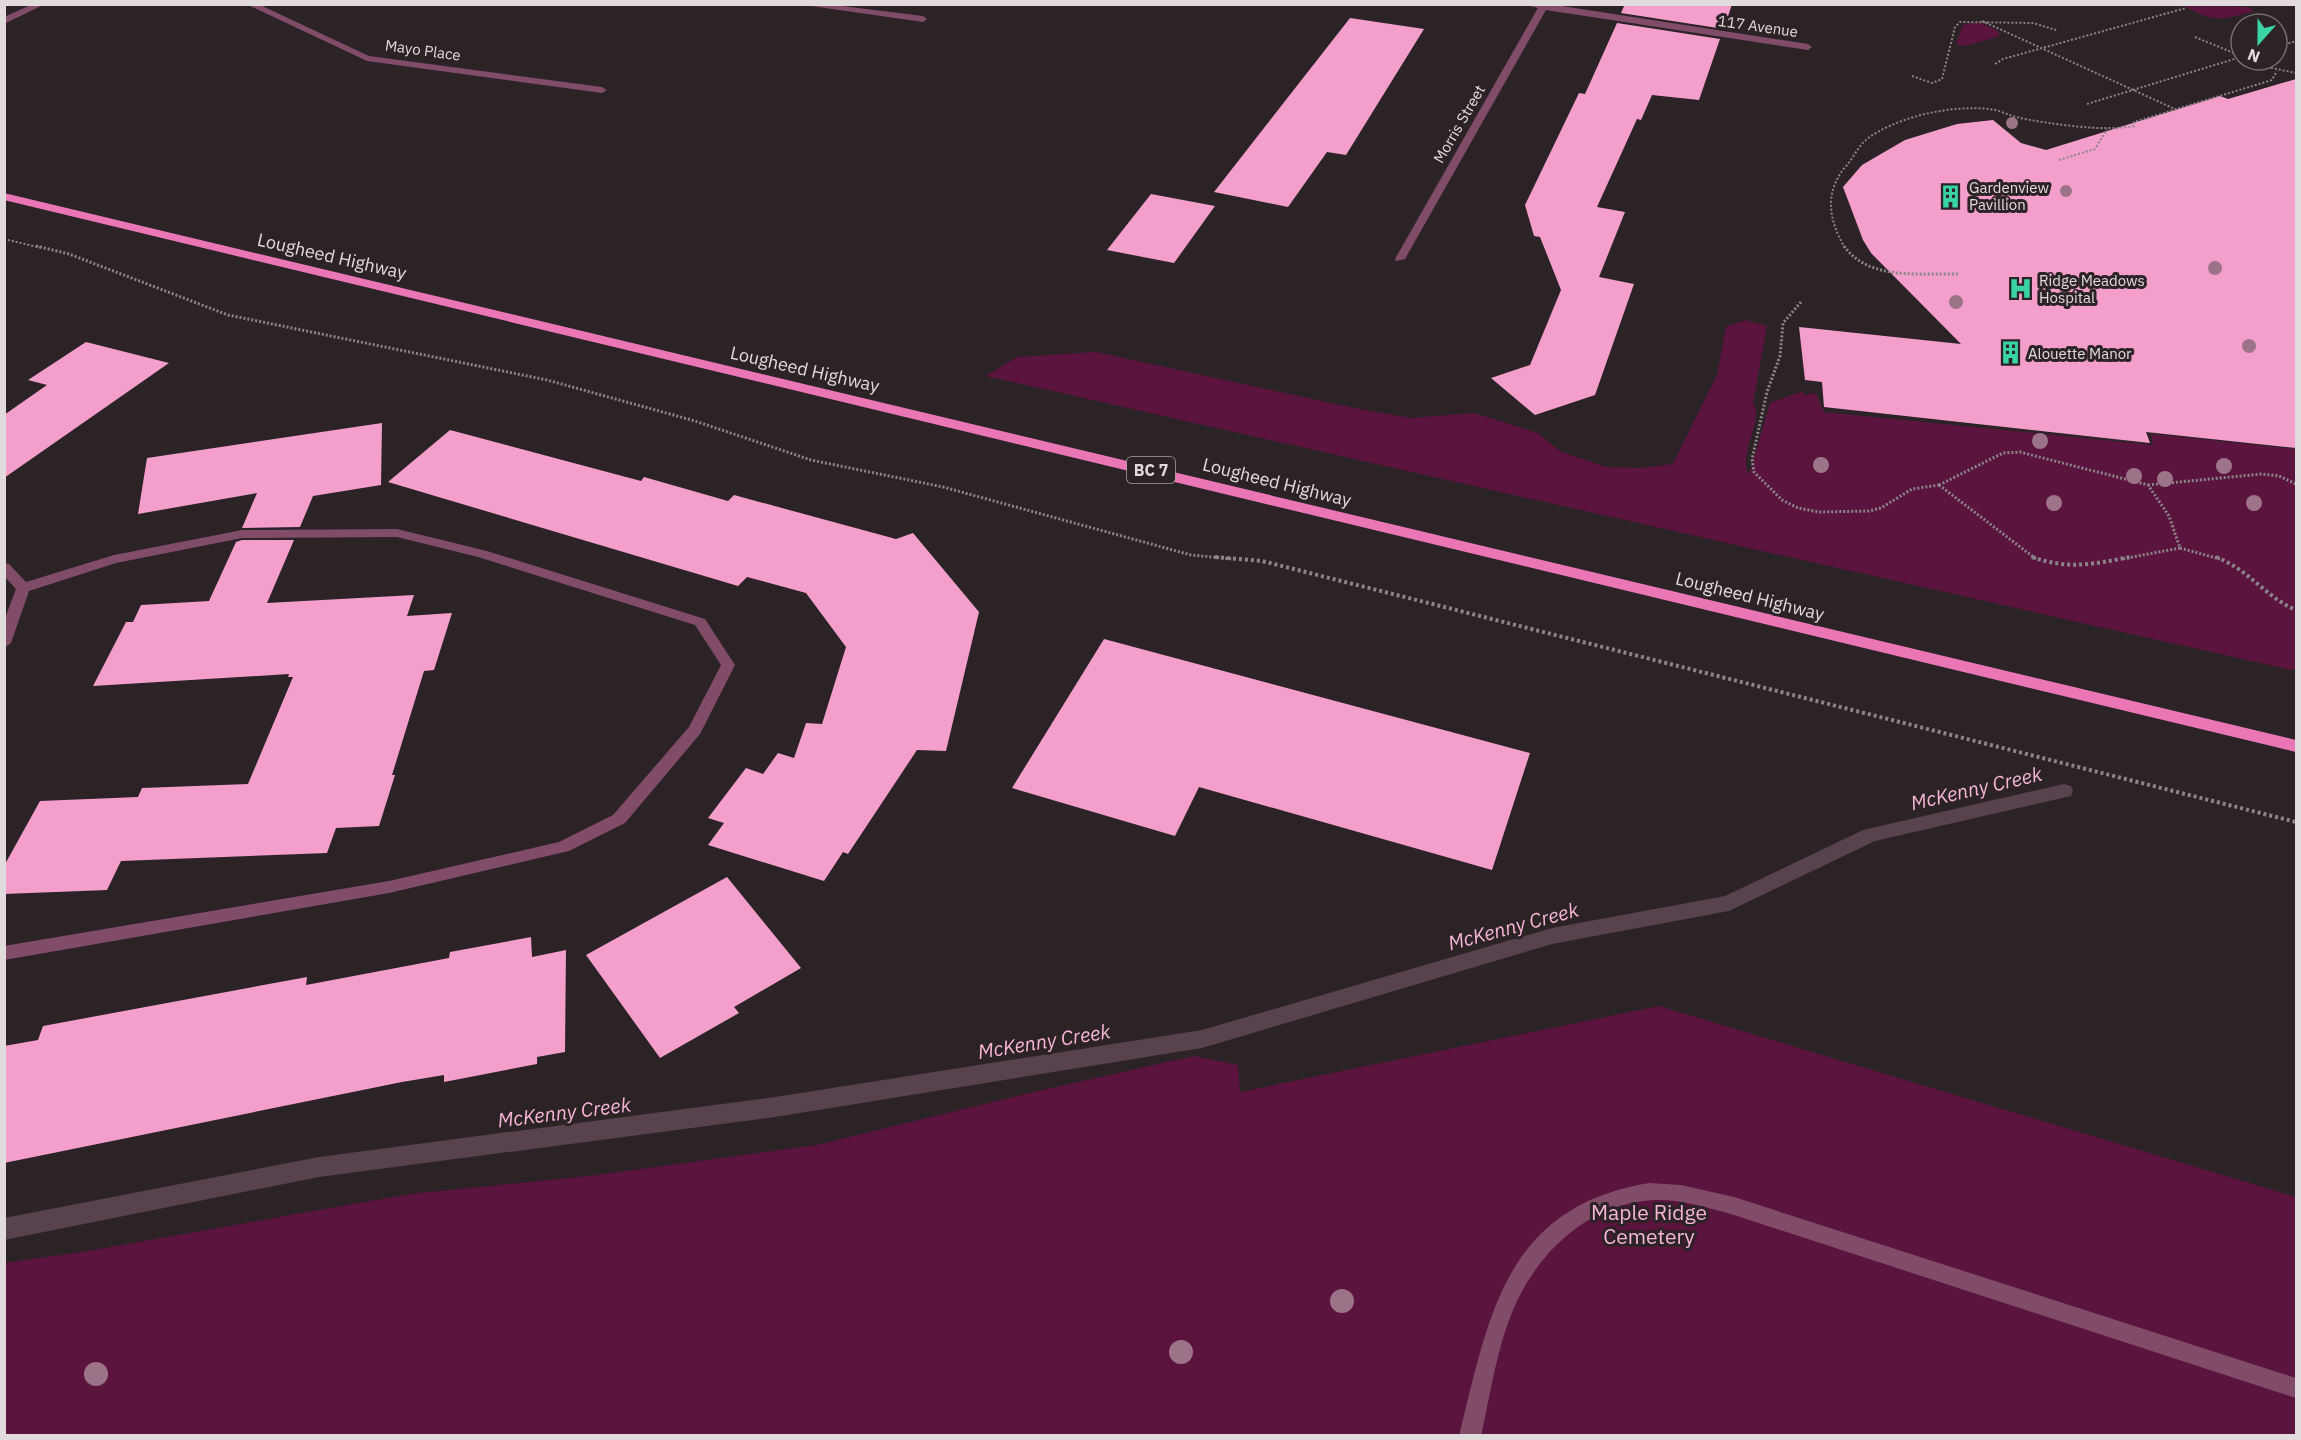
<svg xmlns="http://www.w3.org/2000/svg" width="2301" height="1440" font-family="'IBM Plex Sans',sans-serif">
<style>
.green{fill:#5a143e}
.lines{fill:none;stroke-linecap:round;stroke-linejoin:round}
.stream{fill:#58424e;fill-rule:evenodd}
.building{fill:#f49fcb}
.path-far2{stroke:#8c8588;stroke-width:2;stroke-dasharray:2 2;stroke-linecap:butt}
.path-far1{stroke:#8c8588;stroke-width:3;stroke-dasharray:2 2;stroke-linecap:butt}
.path{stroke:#8c8588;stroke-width:4;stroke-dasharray:3 3;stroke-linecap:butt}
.service{fill:#804c67;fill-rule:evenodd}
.minor{fill:#804c67;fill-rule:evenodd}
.trunk{fill:#ea76b6;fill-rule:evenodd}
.tree{fill:#9c7387}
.labels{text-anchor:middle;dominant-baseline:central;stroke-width:6;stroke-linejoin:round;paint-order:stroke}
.far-street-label{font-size:15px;fill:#e1dbdd;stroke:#2c2327}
.far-poi-label{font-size:15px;fill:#e1dbdd;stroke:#2c2327;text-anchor:start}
.shield{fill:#2c2327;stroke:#aba4a6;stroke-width:1.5}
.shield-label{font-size:16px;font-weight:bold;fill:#e1dbdd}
.street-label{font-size:18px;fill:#e1dbdd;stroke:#2c2327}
.water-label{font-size:20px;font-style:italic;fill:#f8b6d6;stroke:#2c2327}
.near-park-label{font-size:21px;fill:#f7b5d6;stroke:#2c2327}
</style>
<rect width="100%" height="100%" fill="#2c2327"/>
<path class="green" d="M2184 6 2248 7 2254 11C2221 20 2215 23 2184 6Z
M1979 22 1998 31 1999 36 1966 46 1956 44 1963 25Z
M1745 320 1767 326 1753 403C1765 422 1737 451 1749 475L1770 403 1803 391 1804 395 1816 393 1824 412 2153 445 2151 434 2296 449V668L2291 670 986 376 1017 357 1096 352 1349 407 1411 418 1474 413 1538 433 1561 452 1607 467 1642 468 1673 464 1717 375 1726 327Z
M1659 1006 2296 1197V1435H5L4 1263 82 1252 410 1194 589 1176 817 1145 1025 1094 1194 1056 1238 1065 1240 1092Z"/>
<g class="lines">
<path class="stream" d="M2064 784 2071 786 2073 791 2071 796 1875 841 1729 911 1552 944 1202 1048 775 1117 319 1177 4 1240V1218L319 1157 775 1097 1202 1030 1552 928 1725 896 1863 830Z"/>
</g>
<path class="building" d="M1625 4H1732L1724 29 1621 13Z
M1350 18 1424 29 1346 155 1327 152 1288 207 1214 192Z
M1617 23 1720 39 1699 100 1652 95 1641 120 1637 119 1597 207 1625 212 1599 277 1634 284 1595 395 1535 415 1491 378 1530 365 1561 290 1540 237 1534 236 1525 205 1579 93 1585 94Z
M2296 79V448L2146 432 2150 443 1824 407 1822 382 1805 380 1799 327 1961 344 1871 253 1863 240 1843 187 1862 165 1905 140 1957 124 1993 120 2021 143 2046 150 2220 96 2228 99Z
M1151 194 1215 206 1174 263 1107 250Z
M86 342 169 363 4 478V415L47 385 28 380Z
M382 423 381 485 313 496 300 527 242 528 257 493 138 514 147 458Z
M450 430 641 481 644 477 728 501 734 495 896 539 913 533 979 612 946 751 917 750 848 854 843 852 824 881 708 845 724 823 708 818 746 768 763 774 778 753 794 758 806 723 822 724 846 647 806 593 747 577 738 586 388 482Z
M242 540H294L267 603 414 595 407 616 452 613 434 670 424 671 392 775H395L379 826 336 828 327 853 121 861 107 890 4 894V866L40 801 138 797 142 788 248 784 293 677H288L289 674 93 686 126 622H133L141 605 209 601 236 542Z
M1104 639 1530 753 1492 870 1199 787 1175 836 1012 788Z
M727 877 801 968 734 1007 739 1013 660 1058 586 955Z
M531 937 532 957 566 950 565 1052 537 1057V1064L444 1082V1075L402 1082 4 1163V1046L38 1040 43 1026 307 977 306 985 449 958 450 952Z"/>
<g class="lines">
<path class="path-far2" d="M1982 21 2177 110
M2195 37 2241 56
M2277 47 2296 41
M1995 64 2003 59 2186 8
M2267 67 2296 73
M1912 76 1932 83 1942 79 1955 27 1960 22 2033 23 2056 30
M2087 104 2241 57
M2059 160 2095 149 2107 129
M4 239 42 248
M1845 248C1828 219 1824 191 1847 165 1854 157 1858 146 1867 139 1898 116 1952 105 1989 109 2000 110 2010 116 2020 118 2051 124 2103 132 2134 126V122L2272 80 2277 71"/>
<path class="path-far1" d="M36 246 69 254 228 315 547 380 695 421 811 460 943 487 1191 555 1233 559
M1844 246C1869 281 1920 273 1958 274
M1801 302 1783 323 1780 356 1767 392 1752 459 1754 472 1782 500 1798 508 1819 512 1869 511 1881 508 1912 489 1939 485
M1939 485 2036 559
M1939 485 2003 453 2020 452 2148 485 2169 516 2180 548 2122 559
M2148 485 2262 474 2279 476 2296 484
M2180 548 2220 559"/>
<path class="path" d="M1215 557 1262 561 2296 822
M2032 557C2069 570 2093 564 2130 557
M2216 557C2248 569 2267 598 2296 610"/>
<path class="service" d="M797 4H826L923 16 927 19 923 22Z
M1649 1183 1681 1185 1734 1197 2296 1378V1398L1734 1215C1709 1208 1684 1200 1657 1200 1589 1201 1534 1255 1511 1315 1496 1353 1490 1396 1481 1436H1459C1489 1315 1505 1207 1649 1183Z"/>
<path class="minor" d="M33 4H45L4 24V17Z
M246 4H258L369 56 602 87 607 90 602 93 367 61Z
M1522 4H1549L1808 44 1812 47 1808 50 1546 10 1405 259 1396 261 1395 259 1538 8Z
M397 529 487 551 705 619 735 665 700 734 625 823 569 851 389 893 4 960V946L389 881 559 842 613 815 689 727 721 665 695 625 478 557 397 537 242 538 116 563 29 591 11 643 4 648V621L16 589 4 576V563L9 564 26 582 114 555 242 530Z"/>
<path class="trunk" d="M4 193 2296 740V752L4 200Z"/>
</g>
<g class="tree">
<circle cx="2012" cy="123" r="6"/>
<circle cx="2066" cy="191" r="6"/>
<circle cx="2215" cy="268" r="7"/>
<circle cx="1956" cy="302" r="7"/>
<circle cx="2249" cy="346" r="7"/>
<circle cx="2040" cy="441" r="8"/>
<circle cx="1821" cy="465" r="8"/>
<circle cx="2224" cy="466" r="8"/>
<circle cx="2134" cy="476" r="8"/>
<circle cx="2165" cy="479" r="8"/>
<circle cx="2054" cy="503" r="8"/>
<circle cx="2254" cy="503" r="8"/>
<circle cx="1342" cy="1301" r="12"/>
<circle cx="1181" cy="1352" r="12"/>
<circle cx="96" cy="1374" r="12"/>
</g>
<defs>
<symbol id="building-bare" viewBox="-9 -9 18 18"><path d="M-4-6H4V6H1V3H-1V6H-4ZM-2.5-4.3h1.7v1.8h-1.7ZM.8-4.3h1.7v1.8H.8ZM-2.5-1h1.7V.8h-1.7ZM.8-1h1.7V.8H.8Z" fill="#38d4a6" stroke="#2c2327" stroke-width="2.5" paint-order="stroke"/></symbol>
<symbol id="hospital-bare" viewBox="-9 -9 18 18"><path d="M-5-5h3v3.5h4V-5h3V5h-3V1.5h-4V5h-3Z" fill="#38d4a6" stroke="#2c2327" stroke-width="2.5" paint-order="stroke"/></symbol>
</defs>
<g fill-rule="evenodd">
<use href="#building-bare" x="1934" y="180" width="33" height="33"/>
<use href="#hospital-bare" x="2004" y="272" width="33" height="33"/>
<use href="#building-bare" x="1994" y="336" width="33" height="33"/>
</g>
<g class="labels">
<g class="far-street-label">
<text transform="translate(1758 26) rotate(8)">117 Avenue</text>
<text transform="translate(423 50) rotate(8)">Mayo Place</text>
<text transform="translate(1459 124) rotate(-60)">Morris Street</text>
</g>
<g class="far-poi-label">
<text x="1969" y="187">Gardenview<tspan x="1969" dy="17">Pavillion</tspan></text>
<text x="2039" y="280">Ridge Meadows<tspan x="2039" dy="17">Hospital</tspan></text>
<text x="2028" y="353">Alouette Manor</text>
</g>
<rect class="shield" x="1127" y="457" width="48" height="26" rx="4.5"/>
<g class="shield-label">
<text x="1151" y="470">BC 7</text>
</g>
<g class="street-label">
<text transform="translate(332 256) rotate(13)">Lougheed Highway</text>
<text transform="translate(805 369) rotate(13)">Lougheed Highway</text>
<text transform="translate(1277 482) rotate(14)">Lougheed Highway</text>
<text transform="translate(1750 596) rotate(14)">Lougheed Highway</text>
</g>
<g class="water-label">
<text transform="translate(1976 788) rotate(-13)">McKenny Creek</text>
<text transform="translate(1513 926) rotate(-15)">McKenny Creek</text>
<text transform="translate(1044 1041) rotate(-9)">McKenny Creek</text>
<text transform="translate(564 1112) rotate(-7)">McKenny Creek</text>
</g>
<g class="near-park-label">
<text x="1649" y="1212">Maple Ridge<tspan x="1649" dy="24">Cemetery</tspan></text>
</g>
</g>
<rect width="2301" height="1440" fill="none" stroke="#e1dbdd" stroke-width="12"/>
<g transform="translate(2259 42) rotate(201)"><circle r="28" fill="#2c2327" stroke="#746d70" stroke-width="1.5"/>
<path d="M0-4.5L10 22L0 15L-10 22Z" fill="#38d4a6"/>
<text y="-9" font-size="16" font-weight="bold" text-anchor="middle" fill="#e1dbdd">N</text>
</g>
</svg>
